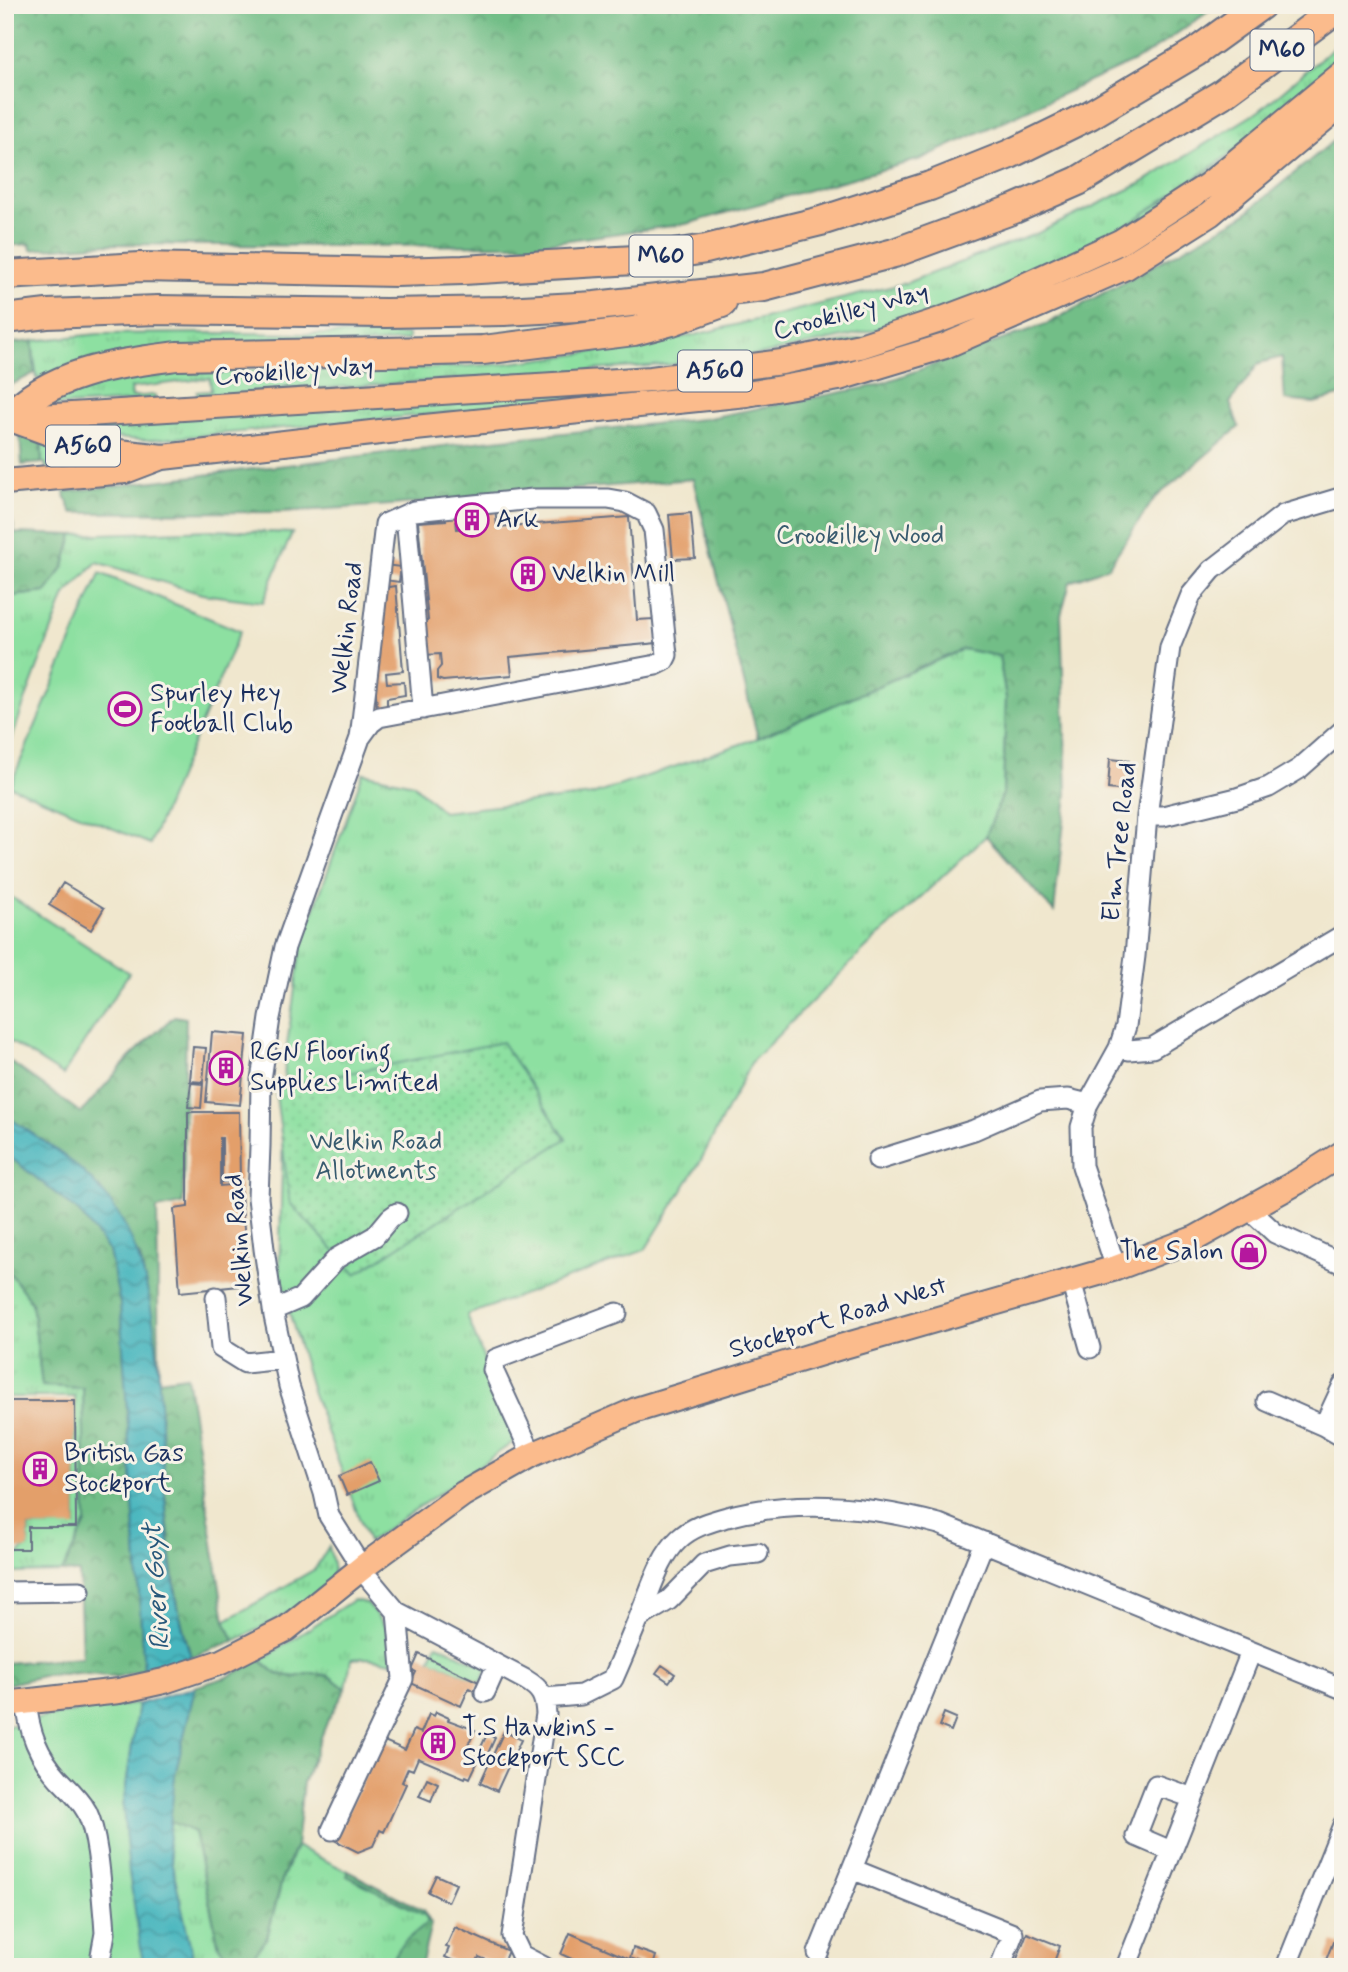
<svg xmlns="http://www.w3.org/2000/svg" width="1348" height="1972" font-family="Mynerve,sans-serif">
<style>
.grass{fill:url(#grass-tufts);stroke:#548880;stroke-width:2}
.forest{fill:url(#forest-crowns);stroke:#467672;stroke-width:2}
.park{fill:#8de0a1;stroke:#548880;stroke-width:2}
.garden{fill:url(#garden-dots);stroke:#548880;stroke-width:2}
.water{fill:url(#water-waves);stroke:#31728e;stroke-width:2}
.building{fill:#e39f6a}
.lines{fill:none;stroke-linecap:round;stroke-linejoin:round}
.minor-casing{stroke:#666f85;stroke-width:23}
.major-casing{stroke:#666f85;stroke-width:28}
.highway-casing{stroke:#666f85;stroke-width:32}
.minor{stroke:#fff;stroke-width:19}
.major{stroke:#fbbb8c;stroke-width:24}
.highway{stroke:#fbbb8c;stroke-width:28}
.labels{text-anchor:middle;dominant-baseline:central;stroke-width:6;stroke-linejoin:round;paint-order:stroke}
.shield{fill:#f7f3e8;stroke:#5d6a87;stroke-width:2}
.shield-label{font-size:24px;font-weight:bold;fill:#1b2f5e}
.street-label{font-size:26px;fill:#1b2f5e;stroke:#f7f3e8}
.poi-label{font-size:26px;fill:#1b2f5e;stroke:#f7f3e8;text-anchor:start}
.park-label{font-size:26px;fill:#385b6f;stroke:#f7f3e8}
.water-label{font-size:28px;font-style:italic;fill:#28587b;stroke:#f7f3e8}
</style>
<defs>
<pattern id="grass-tufts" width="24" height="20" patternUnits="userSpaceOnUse" patternTransform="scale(1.75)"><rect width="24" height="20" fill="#8de0a1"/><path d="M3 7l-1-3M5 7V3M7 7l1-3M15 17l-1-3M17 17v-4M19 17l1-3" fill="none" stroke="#79c08d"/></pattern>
<pattern id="forest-crowns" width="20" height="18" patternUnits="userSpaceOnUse" patternTransform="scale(1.75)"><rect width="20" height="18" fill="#72be87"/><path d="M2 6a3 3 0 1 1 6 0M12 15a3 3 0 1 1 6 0" fill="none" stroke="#5d9b72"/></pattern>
<pattern id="garden-dots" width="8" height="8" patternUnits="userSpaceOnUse" patternTransform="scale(1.75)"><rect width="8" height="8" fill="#8de0a1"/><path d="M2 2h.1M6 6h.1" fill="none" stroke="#79c08d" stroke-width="1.8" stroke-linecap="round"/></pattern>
<pattern id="water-waves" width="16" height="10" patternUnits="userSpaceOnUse" patternTransform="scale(1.75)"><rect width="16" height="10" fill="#47b6be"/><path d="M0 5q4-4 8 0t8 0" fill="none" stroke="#3a949e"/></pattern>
</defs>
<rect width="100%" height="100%" fill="#f7f3e8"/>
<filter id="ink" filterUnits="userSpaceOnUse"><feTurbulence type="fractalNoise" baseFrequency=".0143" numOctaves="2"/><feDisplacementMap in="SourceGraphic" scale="14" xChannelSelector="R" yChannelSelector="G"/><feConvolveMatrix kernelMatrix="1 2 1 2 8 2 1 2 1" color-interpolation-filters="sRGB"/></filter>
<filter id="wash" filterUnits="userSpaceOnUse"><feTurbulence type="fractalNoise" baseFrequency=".00686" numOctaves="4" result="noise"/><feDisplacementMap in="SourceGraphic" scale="28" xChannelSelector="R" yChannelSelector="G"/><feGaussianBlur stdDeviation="1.57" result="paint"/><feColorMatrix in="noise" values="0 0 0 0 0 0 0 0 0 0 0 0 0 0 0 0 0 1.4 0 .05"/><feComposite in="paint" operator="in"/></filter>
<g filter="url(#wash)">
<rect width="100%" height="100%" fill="#f0e7ce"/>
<path class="grass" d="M1343 40V54L1233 152 1120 230 995 291 916 320 835 339 764 354 694 363 198 397 197 392 211 391 210 378 131 388 132 397 155 395V400L30 407 70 388 144 372 436 368 502 364 579 354 695 335 906 283 1038 233 1140 184 1259 111Z
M1343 84V91L1130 250 1062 286 1006 311 917 344 827 368 760 380 622 397 151 440C119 440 91 436 61 424L605 389 992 313Z
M221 333 408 335V340L37 379 32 341 98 334Z
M42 438 98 462 46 468 45 463H42Z
M212 530 292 533 263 602 202 594 97 562 65 595 22 709 5 760V597L46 592 64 566 73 535Z
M963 649 999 656 1006 698 1003 794 986 836 864 950 752 1061 700 1162 645 1250 467 1315 515 1441 368 1542 312 1391 279 1276 285 1059 301 946 363 773 413 784 443 812 592 795 758 738Z
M5 1266 32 1303 42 1386 83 1387 86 1523 62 1572 8 1573V1568L23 1549 28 1548V1527L76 1526 75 1397H5Z
M329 1546C330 1554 335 1565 333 1573 326 1595 256 1631 234 1641L225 1621 315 1569Z
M353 1600 367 1603 387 1629 393 1662 366 1658 351 1659 346 1689 329 1676 312 1673 295 1677 277 1674 261 1660Z
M437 1644 488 1668 481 1683 430 1659Z
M169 1821 194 1831 219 1946 267 1938 283 1876 296 1846 347 1871 348 1876 425 1915 428 1922 403 1943 388 1967H195L168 1846Z"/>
<path class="forest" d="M5 5H1218L1143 57 921 159 686 224 532 245 339 246 108 244 31 250 30 244 5 246Z
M1343 133V395L1314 403 1285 400 1282 357 1259 363 1230 403 1239 427 1154 499 1108 567 1070 582 1061 615 1067 794 1054 912 986 836 1003 794 1006 698 999 656 963 649 758 738 693 479 391 505 282 512 72 513 64 492 484 441 703 419 874 386 1049 323 1241 217Z
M32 341 35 373 11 385 6 344Z
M20 435 41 443 42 463 22 465Z
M5 492 15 533 73 535 64 566 46 592 5 597Z
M174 1016 186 1018 183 1204 157 1209 159 1380 187 1376 225 1621 234 1641 191 1657 179 1612 171 1556 163 1472 159 1381 150 1306 140 1257 24 1128 5 1115V1058L81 1113 130 1057Z
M5 1153 79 1212 109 1251 120 1303 144 1670 116 1677 77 1673 46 1675 5 1685V1663L82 1657 79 1573 62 1572 86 1523 83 1388 42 1386 32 1303 5 1266Z
M260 1660 277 1674 295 1677 312 1673 329 1676 346 1689 328 1720 303 1783 296 1846 283 1876 267 1937 248 1963 230 1961 219 1946 194 1832 169 1821 175 1775 195 1687 227 1677Z
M347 1871 423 1910 431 1924 421 1967H388L403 1943 428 1922 425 1915 347 1876Z"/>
<path class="park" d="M100 573 240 631 150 844 10 786Z
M5 893 129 973 63 1075 5 1038Z
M138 1704 123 1807 144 1967H5V1727L45 1717 90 1709Z"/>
<path class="garden" d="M502 1042 566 1139 356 1274 290 1203 275 1088Z"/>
<path class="water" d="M5 1115C45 1143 82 1163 111 1203 162 1274 158 1383 163 1467 167 1530 171 1597 191 1657L144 1670 120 1303 109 1251 79 1212 5 1153Z
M195 1687 175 1775 168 1846 195 1967H144L129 1873 123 1807 138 1704Z"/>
<g id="blocks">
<path class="building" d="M495 506 497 527 629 517 637 620 654 619 657 643 510 657 512 675 443 681 437 679V671L441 666 440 654 424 655 420 620H428L418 522 446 520 445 512 455 511 457 529 471 528 465 524 464 517 465 514 478 512 481 521 474 528 484 527 482 507Z
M691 513 695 558 673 559 669 515Z
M385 565 401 567 399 582 384 580Z
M396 586 403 671 386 673 387 683 404 682 405 695 387 698V707L377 708 374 666 382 588Z
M1110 759 1129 761 1127 791 1108 789Z
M63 883 104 908 91 930 49 905Z
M212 1032 247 1035 240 1105 206 1102Z
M193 1047 206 1048 203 1082 190 1081Z
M191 1083 203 1084 201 1108 188 1107Z
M188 1112H239L240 1182H222V1138H220V1186L240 1184 249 1285 180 1292 174 1209 188 1207Z
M7 1401H75L76 1527H28V1549H5Z
M370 1462 379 1481 347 1495 339 1476Z
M419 1654 479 1682 475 1691 469 1688 461 1706 411 1683 416 1672 412 1670Z
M662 1665 675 1674 669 1682 656 1673Z
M436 1712 449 1718 448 1720 475 1730 465 1753 478 1761 470 1778 466 1776 465 1778 418 1758 413 1770 408 1768 402 1782 406 1784 384 1832 380 1830 373 1846 358 1852 334 1840 382 1740 405 1750 414 1730 421 1733 429 1714 434 1716Z
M944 1713 956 1718 951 1731 939 1726Z
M504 1731 521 1740 514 1755 517 1757 515 1762 511 1760 497 1791 480 1783Z
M487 1734 495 1738 484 1762 476 1758Z
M427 1778 438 1783 431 1801 419 1796Z
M436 1875 456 1884 448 1902 428 1892Z
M455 1927 508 1951 501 1967 488 1963 489 1961 479 1957 474 1967H467L445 1957 449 1948 446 1947Z
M570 1933 638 1963 636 1967H589L561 1954Z
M1027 1933 1060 1946 1052 1967H1014Z
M1333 1942 1343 1946V1967L1326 1960Z
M633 1948 656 1956 653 1966 630 1958Z"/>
</g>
</g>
<g filter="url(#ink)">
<use href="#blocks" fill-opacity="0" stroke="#666f85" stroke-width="2"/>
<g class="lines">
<defs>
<path id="minor" d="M406 515 423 709
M360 738 371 723 379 717 656 665 664 661 667 655 654 530 646 513 625 502 608 499H533L414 511 385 524 360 738 285 947 270 1018 261 1080 260 1146 258 1198 264 1249 274 1316 289 1386 324 1493 329 1516 367 1576 397 1612 526 1680C541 1689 545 1696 546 1714L512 1936 521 1955 544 1967
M1147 816H1163L1237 798 1269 787 1299 769 1343 730
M1119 1048 1129 1050 1152 1048 1343 935
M878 1160 974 1130 1040 1101 1068 1099 1088 1104
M1249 1209 1275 1233 1343 1264
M1116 1268 1082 1166 1081 1127 1088 1104 1119 1048 1126 1026 1135 956 1147 816 1170 647 1191 595 1212 570 1283 515 1343 497
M1071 1281 1090 1348
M216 1297 221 1348 245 1363 283 1359
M273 1310 301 1298 337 1258 375 1236 390 1218 397 1213
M1267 1401 1324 1426 1343 1437
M1324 1426 1343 1385
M532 1455 493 1370 496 1359 617 1313
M5 1592 80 1591
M639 1618 669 1600 704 1564 730 1556 758 1553
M485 1692 497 1665
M545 1698 581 1695 613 1679C623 1656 633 1633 642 1610 652 1586 660 1557 679 1539 693 1526 710 1522 727 1517 796 1499 871 1506 939 1524L1343 1689
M26 1701C29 1732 38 1756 59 1779 69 1789 80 1799 87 1812 99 1837 101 1889 104 1918L105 1933 101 1955
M332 1830 403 1679 397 1612
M1171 1851 1136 1836 1156 1785 1193 1798
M852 1869 1013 1934 1000 1967
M818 1953 984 1542
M1126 1967 1251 1652
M1286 1967 1343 1825"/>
<path id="major" d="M23 418 651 379 782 362 860 346 940 320 993 300 1120 242 1208 185 1343 73
M5 419 8 418 93 449 163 457 415 428 747 394 839 378 945 346 1126 267 1210 214 1343 103
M5 482 125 471 159 458
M5 1704 119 1691 164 1681 221 1662 286 1629 363 1567 463 1494 532 1455 636 1410 837 1348 1116 1268 1196 1238 1297 1182 1343 1153"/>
<path id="highway" d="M5 275 140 267 396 272 463 270 635 260 706 249 821 221 930 186 1010 154 1090 115 1196 52 1261 5
M5 319 47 314 158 310 386 313 504 311 595 306 764 287 894 253 1014 209 1078 181 1222 94 1342 5
M5 416 8 418C52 371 117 364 177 356L483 350 634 331 672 321 722 303"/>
</defs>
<use href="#minor" class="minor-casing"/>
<use href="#major" class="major-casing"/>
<use href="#highway" class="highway-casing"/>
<use href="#minor" class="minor"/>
<use href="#major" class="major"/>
<use href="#highway" class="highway"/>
</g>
</g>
<defs>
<symbol id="building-ring" viewBox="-11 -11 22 22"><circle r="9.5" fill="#f7f3e8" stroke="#b5179e" stroke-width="1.5"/><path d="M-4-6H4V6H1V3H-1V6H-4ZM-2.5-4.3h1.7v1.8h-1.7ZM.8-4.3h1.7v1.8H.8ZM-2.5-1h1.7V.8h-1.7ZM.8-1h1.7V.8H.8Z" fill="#b5179e"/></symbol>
<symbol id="stadium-ring" viewBox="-11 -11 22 22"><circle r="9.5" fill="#f7f3e8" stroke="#b5179e" stroke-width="1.5"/><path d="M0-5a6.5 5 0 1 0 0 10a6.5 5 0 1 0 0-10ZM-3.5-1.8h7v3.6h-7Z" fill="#b5179e"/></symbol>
<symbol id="shop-ring" viewBox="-11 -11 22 22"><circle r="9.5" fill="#f7f3e8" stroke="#b5179e" stroke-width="1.5"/><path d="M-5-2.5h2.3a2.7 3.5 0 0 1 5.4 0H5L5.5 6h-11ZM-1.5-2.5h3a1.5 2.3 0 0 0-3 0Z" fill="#b5179e"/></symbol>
</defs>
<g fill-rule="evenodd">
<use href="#building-ring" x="453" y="501" width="38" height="38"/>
<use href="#building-ring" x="509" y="555" width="38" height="38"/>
<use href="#stadium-ring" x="106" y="690" width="38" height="38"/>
<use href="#building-ring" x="207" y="1049" width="38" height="38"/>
<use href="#shop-ring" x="1230" y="1233" width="38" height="38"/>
<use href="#building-ring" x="21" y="1450" width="38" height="38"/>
<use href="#building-ring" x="419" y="1724" width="38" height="38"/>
</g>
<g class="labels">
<g class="shield">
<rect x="1250.5" y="29.5" width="63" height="41" rx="5"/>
<rect x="629.5" y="235.5" width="63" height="41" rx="5"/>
<rect x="678" y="350.5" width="74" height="41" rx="5"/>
<rect x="46" y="425.5" width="74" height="41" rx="5"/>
</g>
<g class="shield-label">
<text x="1282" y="50">M60</text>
<text x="661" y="256">M60</text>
<text x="715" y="371">A560</text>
<text x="83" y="446">A560</text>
</g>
<g class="street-label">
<text transform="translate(851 312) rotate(-15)">Crookilley Way</text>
<text transform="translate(294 372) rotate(-4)">Crookilley Way</text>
<text transform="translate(347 628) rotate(-83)">Welkin Road</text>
<text transform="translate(1120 842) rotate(-84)">Elm Tree Road</text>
<text transform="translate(240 1240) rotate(-95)">Welkin Road</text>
<text transform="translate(838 1318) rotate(-17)">Stockport Road West</text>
</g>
<g class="poi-label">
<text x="496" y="520">Ark</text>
<text x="552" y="574">Welkin Mill</text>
<text x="150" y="694">Spurley Hey<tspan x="150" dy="30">Football Club</tspan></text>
<text x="250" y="1053">RGN Flooring<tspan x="250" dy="30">Supplies Limited</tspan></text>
<text x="1224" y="1252" text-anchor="end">The Salon</text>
<text x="64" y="1454">British Gas<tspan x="64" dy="30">Stockport</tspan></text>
<text x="462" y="1728">T.S Hawkins -<tspan x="462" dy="30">Stockport SCC</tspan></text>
</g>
<g class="park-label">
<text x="860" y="536">Crookilley Wood</text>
<text x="376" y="1142">Welkin Road<tspan x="376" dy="30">Allotments</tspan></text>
</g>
<g class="water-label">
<text transform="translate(157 1587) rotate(-94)">River Goyt</text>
</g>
</g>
<rect width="1348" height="1972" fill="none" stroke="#f7f3e8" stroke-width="28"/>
</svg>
